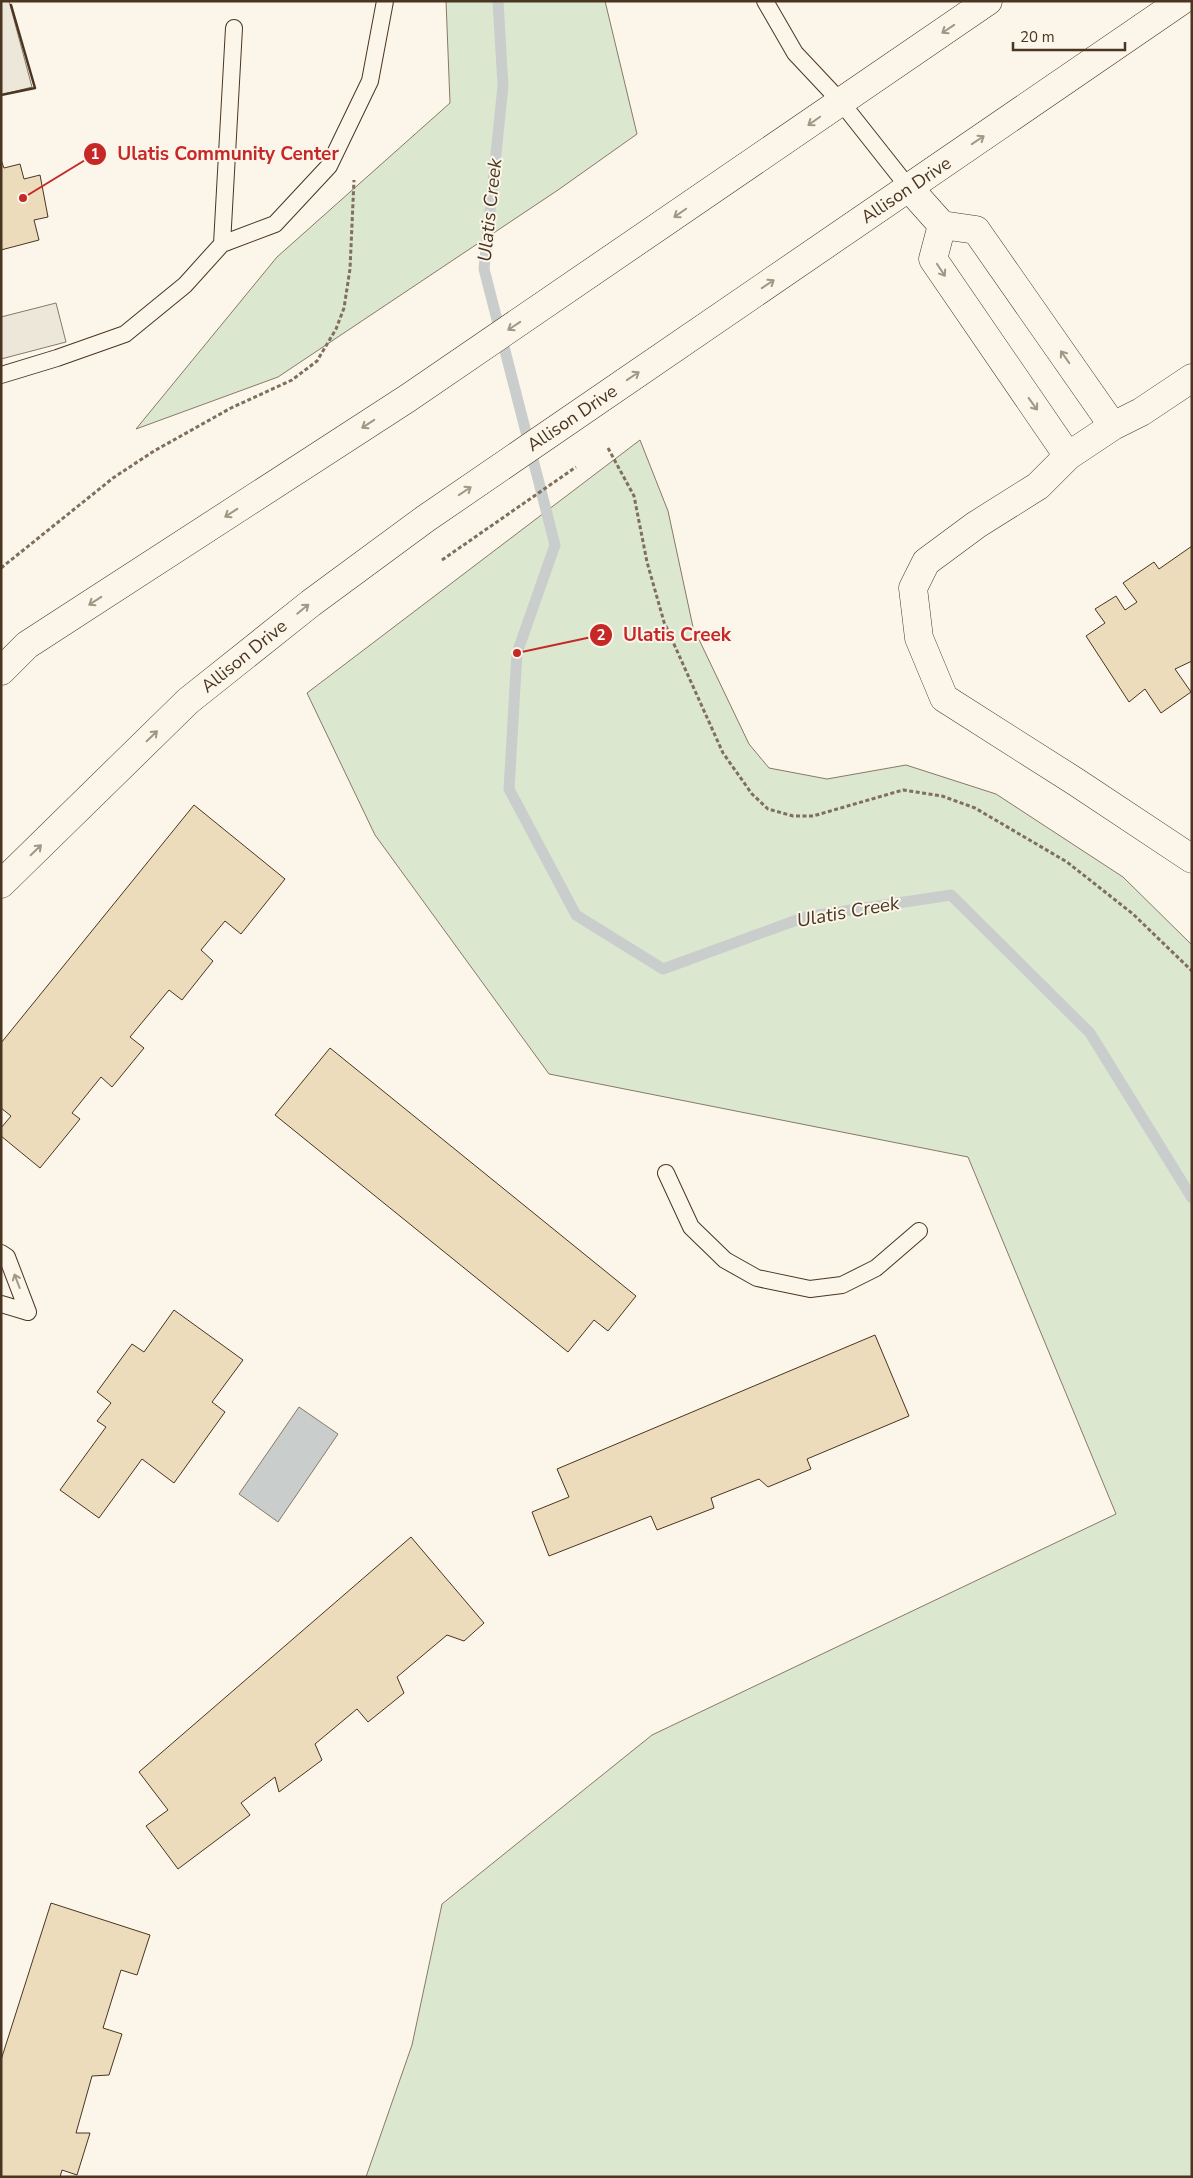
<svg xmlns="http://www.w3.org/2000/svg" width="1193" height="2178" font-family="'Nunito Sans',sans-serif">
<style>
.green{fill:#dce7d0;stroke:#887966}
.parking{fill:#ede7d9;stroke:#887966}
.water{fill:#c9cecd;stroke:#887966}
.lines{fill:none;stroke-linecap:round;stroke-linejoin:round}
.stream{stroke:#c9cecd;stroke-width:11}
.building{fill:#ecdcbc;stroke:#4a3520}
.lane-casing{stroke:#4a3520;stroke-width:18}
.street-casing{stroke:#4a3520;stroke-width:29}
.secondary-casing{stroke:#4a3520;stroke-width:29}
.path{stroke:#7f6f5c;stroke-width:3;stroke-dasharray:4 2.5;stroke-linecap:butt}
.lane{stroke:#fbf6e9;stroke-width:16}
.street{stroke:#fbf6e9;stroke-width:28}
.secondary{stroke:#fbf6e9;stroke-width:28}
.wall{stroke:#4a3520;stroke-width:2.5}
.oneway{stroke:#a29684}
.labels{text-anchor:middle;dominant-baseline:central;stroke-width:4;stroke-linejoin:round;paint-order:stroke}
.street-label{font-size:18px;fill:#4a3520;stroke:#fbf6e9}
.water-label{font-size:19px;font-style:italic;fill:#4a3520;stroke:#fbf6e9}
.leader{fill:none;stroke:#c62828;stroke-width:2}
.callout-dot{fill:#c62828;stroke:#fbf6e9;stroke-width:2}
.mark-label{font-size:15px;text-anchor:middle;font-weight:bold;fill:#fff}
.callout-label{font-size:19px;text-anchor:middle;font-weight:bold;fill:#c62828;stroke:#fbf6e9;stroke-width:4;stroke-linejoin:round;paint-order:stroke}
</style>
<rect width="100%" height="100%" fill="#fbf6e9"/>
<path class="green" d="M446 1H605L637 134 558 190 278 377 136 429 277 257 450 103Z
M640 440 668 511 693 627 749 744 769 768 827 779 906 765 996 794 1123 877 1192 945V2177H366L412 2045 442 1904 652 1735 1116 1514 968 1157 549 1074 375 835 307 693Z"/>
<path class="parking" d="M1 1H9L32 87 1 95Z
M56 303 66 342 1 359V317Z"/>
<path class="water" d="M299 1407 338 1434 278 1522 239 1494Z"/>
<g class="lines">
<path class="stream" d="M498 1 503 86 484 269 555 545 517 653 509 789 576 915 663 969 805 917 951 895 1090 1033 1192 1198"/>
</g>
<path class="building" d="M1 160 4 168 20 164 24 179 40 175 48 217 34 220 39 240 1 250Z
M1192 546V661L1175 669 1191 692 1161 713 1145 689 1129 702 1086 636 1105 623 1095 609 1116 596 1125 610 1137 602 1123 583 1154 562 1159 569Z
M194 805 285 879 241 934 225 921 201 950 213 961 182 1000 169 990 130 1037 144 1048 112 1087 101 1077 72 1113 80 1119 40 1168 1 1136V1128L11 1116 1 1108V1043Z
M330 1048 636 1296 608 1331 594 1320 568 1352 275 1115Z
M174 1310 243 1360 212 1402 225 1412 174 1483 142 1459 99 1518 60 1490 106 1427 97 1421 111 1403 97 1392 132 1344 144 1352Z
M875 1335 909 1416 807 1459 811 1469 768 1487 759 1479 711 1498 714 1508 657 1530 651 1516 549 1556 532 1512 569 1497 557 1469Z
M411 1537 484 1623 464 1641 447 1635 397 1677 404 1693 368 1722 357 1709 315 1744 322 1760 279 1792 275 1777 241 1803 250 1815 178 1869 146 1826 168 1810 139 1772Z
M51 1903 150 1935 137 1975 121 1970 103 2028 122 2034 109 2075 92 2076 76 2133H90L77 2175 62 2170 60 2177H1V2060Z"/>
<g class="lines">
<defs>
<path id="lane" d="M765 1 795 53 841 102 909 188
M222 244 234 28
M1 375 57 358 125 334 185 285 222 244 275 224 329 166 370 81 385 1
M666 1173 691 1227 725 1260 757 1278 810 1289 842 1285 876 1268 919 1231
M1 1253 7 1257 28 1312
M1 1304 28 1312"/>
<path id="street" d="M909 188 942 225 976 230 1113 426
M942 225 933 259 1068 456
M1192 378 1141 412 1113 426 1068 456 1038 486 976 525 926 562 913 588 919 638 944 698 1076 782 1192 859"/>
<path id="secondary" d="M1 671 27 645 408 398 988 1
M1 884 188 701 311 603 425 519 1181 1"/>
</defs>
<use href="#lane" class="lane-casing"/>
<use href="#street" class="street-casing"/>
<use href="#secondary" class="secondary-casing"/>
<path class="path" d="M608 448 634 496 647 562 664 622 723 753 752 794 768 809 793 816H813L903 790 942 796 975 808 1067 862 1133 914 1192 971
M442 560 576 467
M1 568 113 478 154 451 231 408 292 380 317 361 336 329 344 308 350 269 354 180"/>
<use href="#lane" class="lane"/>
<use href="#street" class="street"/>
<use href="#secondary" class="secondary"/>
<path class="wall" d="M1 95 35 88 11 5"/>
</g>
<defs><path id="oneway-shaft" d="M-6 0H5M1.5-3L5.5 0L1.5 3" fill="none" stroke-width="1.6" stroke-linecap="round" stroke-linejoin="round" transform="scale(1.25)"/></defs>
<g class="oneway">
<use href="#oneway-shaft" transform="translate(948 29) rotate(146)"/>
<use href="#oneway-shaft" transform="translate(814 121) rotate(145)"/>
<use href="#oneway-shaft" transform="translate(978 140) rotate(-34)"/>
<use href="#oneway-shaft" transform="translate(680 213) rotate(145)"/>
<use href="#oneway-shaft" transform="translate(941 270) rotate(56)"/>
<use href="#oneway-shaft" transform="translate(768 284) rotate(-34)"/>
<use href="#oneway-shaft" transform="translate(514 326) rotate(146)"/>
<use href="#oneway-shaft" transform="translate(1065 357) rotate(-125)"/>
<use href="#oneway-shaft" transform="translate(633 376) rotate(-34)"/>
<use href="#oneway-shaft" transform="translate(1033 404) rotate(54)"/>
<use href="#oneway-shaft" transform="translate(368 424) rotate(147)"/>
<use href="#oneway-shaft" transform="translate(465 491) rotate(-34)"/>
<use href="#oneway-shaft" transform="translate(231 513) rotate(147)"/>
<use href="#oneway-shaft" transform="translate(95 601) rotate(147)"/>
<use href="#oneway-shaft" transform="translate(303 609) rotate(-39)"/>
<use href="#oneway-shaft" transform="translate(152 736) rotate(-44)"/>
<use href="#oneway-shaft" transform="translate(36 850) rotate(-44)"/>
<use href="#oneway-shaft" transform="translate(17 1281) rotate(-111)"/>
</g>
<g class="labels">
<g class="street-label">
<text transform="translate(906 190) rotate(-34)">Allison Drive</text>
<text transform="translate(572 418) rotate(-34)">Allison Drive</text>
<text transform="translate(244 656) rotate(-39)">Allison Drive</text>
</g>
<g class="water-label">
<text transform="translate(490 210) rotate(-84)">Ulatis Creek</text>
<text transform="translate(848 912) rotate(-10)">Ulatis Creek</text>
</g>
</g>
<path class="leader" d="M23 198L95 154M517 653L601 635"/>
<g class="callout-dot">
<circle cx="23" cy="198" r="5"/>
<circle cx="517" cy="653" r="5"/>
<circle cx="95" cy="154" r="12"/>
<circle cx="601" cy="635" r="12"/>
</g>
<g class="mark-label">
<text x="95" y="159">1</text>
<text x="601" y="640">2</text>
</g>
<g class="callout-label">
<text x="228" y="160">Ulatis Community Center</text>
<text x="677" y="641">Ulatis Creek</text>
</g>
<rect width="1193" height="2178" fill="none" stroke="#4a3520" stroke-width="5"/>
<path d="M1013 42v8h112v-8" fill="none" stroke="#4a3520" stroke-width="2.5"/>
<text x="1020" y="42" font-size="15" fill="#4a3520" stroke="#fbf6e9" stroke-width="4" paint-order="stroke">20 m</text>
</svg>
